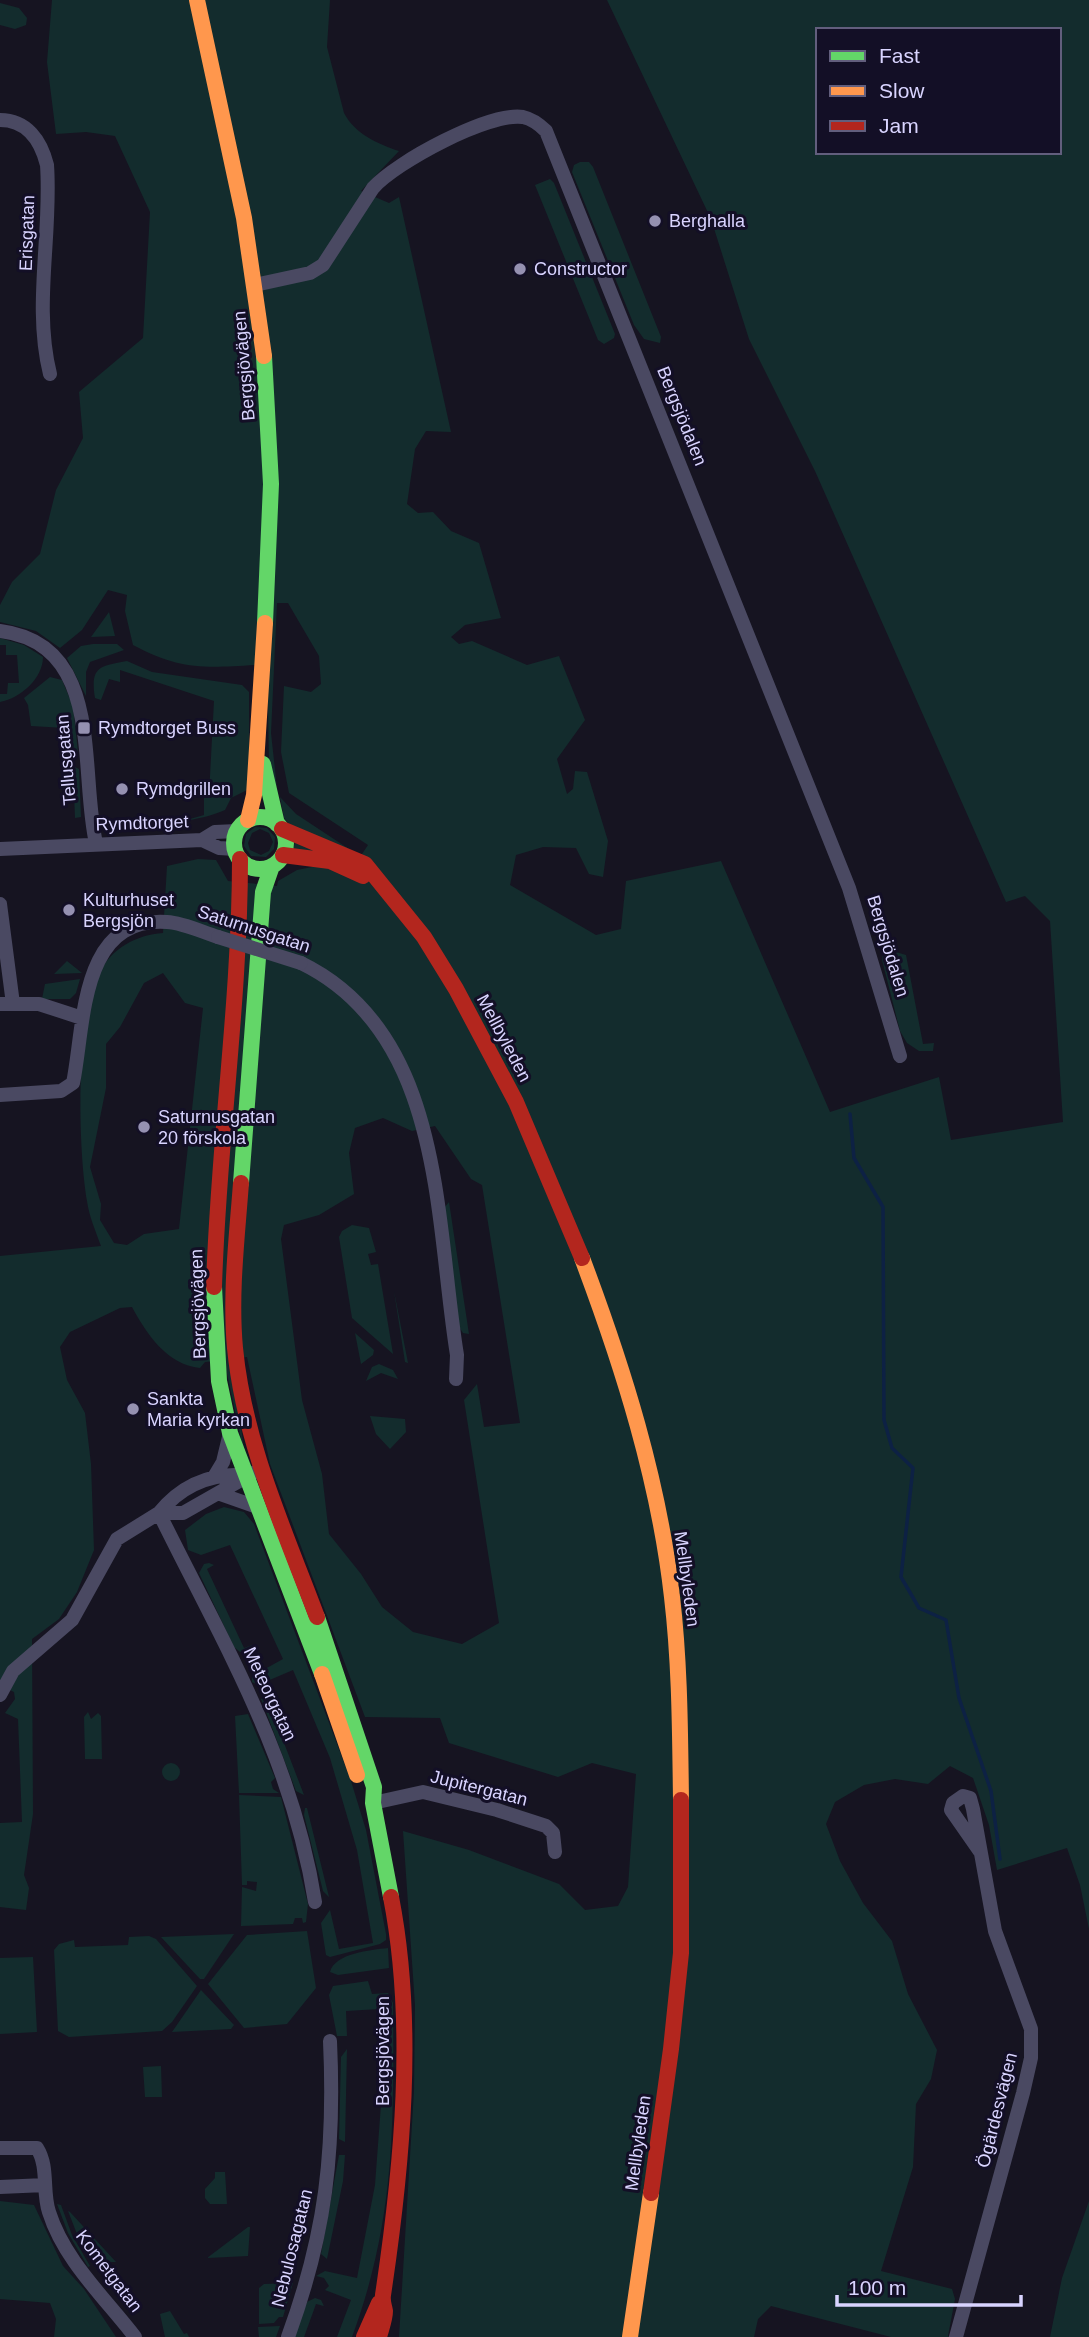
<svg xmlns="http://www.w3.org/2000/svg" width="1089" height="2337" font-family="Helvetica,sans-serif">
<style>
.green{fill:#132c2d;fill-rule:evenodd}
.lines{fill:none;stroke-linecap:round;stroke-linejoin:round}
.stream{stroke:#0d2144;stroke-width:3.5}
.street{stroke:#4a4962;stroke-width:14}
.fast{stroke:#63d668;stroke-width:16}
.slow{stroke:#ff974d;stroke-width:16}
.jam{stroke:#b3261e;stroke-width:16}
.street-bridge{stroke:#4a4962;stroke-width:14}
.poi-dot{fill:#9591b1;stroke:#130f26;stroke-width:2.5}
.labels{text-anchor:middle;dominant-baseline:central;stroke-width:6;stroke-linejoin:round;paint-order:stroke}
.poi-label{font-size:18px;fill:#d9d4ff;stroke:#130f26;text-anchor:start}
.street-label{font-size:18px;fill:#d9d4ff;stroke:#130f26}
</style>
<rect width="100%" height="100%" fill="#161421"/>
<path class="green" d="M52 0H330L327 47 344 113C355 134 378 144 399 151L361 191 389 203 399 197 451 432 426 431 415 449 407 504 418 513 433 512 451 531 479 543 501 618 465 625 451 637 459 644 472 641 527 665 559 656 585 720 557 759 567 794 573 789 575 771 587 772 608 841 603 877 589 874 576 848 543 847 516 855 510 885 596 935 621 929 626 881 721 861 830 1112 939 1077 951 1140 1063 1122 1050 921 1025 896 1006 902 815 471 749 339 711 219 607 0H1089V1929L1080 1885 1067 1848 997 1870 989 1825 973 1778 950 1766 928 1784 895 1779 864 1785 835 1802 826 1824 840 1861 863 1903 892 1941 908 1994 937 2050 931 2079 916 2104 913 2167 881 2271 952 2289 955 2299 948 2336 952 2337H891L771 2306 758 2319 754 2337H399L414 2091 415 2005 403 1831 469 1850 559 1884 585 1910 618 1906 628 1887 636 1774 592 1763 558 1777 449 1743 440 1718 365 1717 270 1464 247 1357 232 1359 245 1457 224 1360 205 1362 200 1368C167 1365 146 1333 132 1307L120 1308 70 1332 60 1347 67 1380 85 1413 91 1464 94 1550 77 1592 59 1619 32 1639 33 1814 24 1875 29 1888 26 1910 0 1907V1823L22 1822 18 1719 5 1713 15 1699 14 1692 0 1685V1256L101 1246C96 1232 89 1216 87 1201 78 1149 75 1020 99 973 112 948 136 935 163 933L167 866 198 859 216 860 228 881 277 886 278 881 297 870 317 866 293 851 295 842 356 863 368 845 289 793 281 752 284 686 311 692 321 684 319 656 288 603H277L271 733 277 788 269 767 268 704 255 665C203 668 180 670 133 645L125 611 127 595 108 590 82 630 60 648 36 631 0 622V605L12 582 40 554 56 490 83 438 79 392 143 338 150 212 115 136 86 132 56 134 47 62ZM818 30H1059V152H818ZM163 973 185 1003 203 1008 179 1229 144 1234 127 1245 114 1243 100 1220 101 1204 90 1167 106 1088V1044L120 1027 144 983ZM383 1118 412 1131 435 1126 471 1179 482 1185 520 1423 484 1427 477 1384 464 1400 499 1623 462 1644 413 1632 382 1607 361 1574 329 1534 322 1474 302 1400 281 1239 284 1225 319 1215 354 1194 349 1153 355 1128Z
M0 3 19 8 27 18 26 25 15 29 0 25Z
M580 162H589L593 167 661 337 660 343 644 339 634 325 572 172 574 165Z
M550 179 554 183 615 334 614 338 604 344 598 340 535 185Z
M109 612 115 636 91 637Z
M0 638 24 645 43 657C43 678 21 698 0 702V694H7L8 683H19L17 655H6V645H0Z
M93 644H117L124 650 90 662 86 672V696L67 658 81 646Z
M127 661 152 672 242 685 249 692V789L231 798 225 810C197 823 134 829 105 820L190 819 204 815V796L209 795 214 701 120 670V682L109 679 101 700 95 698C90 667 99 666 127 661Z
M50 677 62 680 73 706 78 752 66 754 65 728 31 726 28 705 24 698Z
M73 766 79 769 81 817 75 818Z
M280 797 296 814 349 849 294 830 284 818Z
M255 827 267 828 275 837 274 849 266 857 251 856 244 846 246 834ZM260 829 269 833 273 842 269 851 261 855 250 850 248 843 252 833Z
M889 950 906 955 923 1044 934 1043 933 1051H919L907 1043 900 1031 882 960 883 954Z
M67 961 82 973 54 974Z
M80 979 76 993 70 999H42L45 984Z
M449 1202 469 1334 463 1333 459 1327 444 1208Z
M352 1225 369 1228 376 1252 368 1254 371 1265 378 1264 393 1354 352 1318 339 1237 342 1231Z
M394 1291 408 1363 405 1362Z
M355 1333 374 1350 373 1355 361 1364Z
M379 1364 393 1370 398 1379 381 1373 366 1381 372 1367Z
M370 1416 405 1419 406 1432 390 1449 376 1434Z
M224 1507 244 1512 254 1524 351 1781 366 1830 386 1934V1940L380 1944 330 1957 326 1955 321 1923 330 1910 339 1949 373 1943 357 1850 330 1758 293 1670 258 1685 252 1682V1676L283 1659 230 1545 201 1555 188 1550 185 1530 206 1514Z
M209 1563 214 1565 207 1569 244 1648 252 1645 250 1651 240 1652 234 1647 199 1573 204 1564Z
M266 1696 304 1795 296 1791 263 1704 261 1699Z
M88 1712 91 1719 98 1713 101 1716 102 1759H85L84 1717Z
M248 1714 275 1778 271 1782 273 1789 279 1793H239L235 1716Z
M162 1772a9 9 0 1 1 18 0a9 9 0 1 1-18 0Z
M239 1795 281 1797 308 1904 306 1922 303 1923 302 1918H295L293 1924 241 1926 242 1887 256 1891 257 1882 247 1881V1885H242Z
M305 1808H307L329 1897 323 1891 304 1815Z
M307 1931 316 1988 287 2024 244 2028 208 1984 247 1935Z
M234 1934 204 1979H200L161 1937Z
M149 1936 156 1939 197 1986 172 2022 162 2031 69 2037 58 2031 54 1950 59 1944 74 1940 75 1947 128 1945 129 1937Z
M388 1948 389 1968 338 1975 330 1972C335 1953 371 1950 388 1948Z
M33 1957 37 2032 0 2034V1958Z
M368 1981 372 1994 388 1993 393 2003C394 2124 395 2221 352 2337H337L351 2300 325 2290 329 2286 324 2278 316 2276 325 2271 357 2278 375 2185 382 2091 379 2009 346 2011 347 2036H337L329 1995 333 1986Z
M201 1990 234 2025 231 2029 172 2032Z
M347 2049 345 2142 339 2139 341 2057Z
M161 2066 162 2097H145L143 2067Z
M339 2155H345L343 2181 327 2259 321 2254Z
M215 2172H225L227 2204H210L205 2198V2189L215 2178Z
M0 2201 34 2205 63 2266 84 2289 116 2337H54L56 2319 50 2303 0 2299Z
M1089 2201V2337H1050L1062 2278Z
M57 2204 61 2205 72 2235 90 2266 88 2267 68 2233Z
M68 2211 70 2212 116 2262H94L77 2234Z
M250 2227 248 2256 207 2258 248 2227Z
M293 2283 283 2317H279L274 2323 259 2324V2288L264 2284Z
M315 2298 321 2300 324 2306 316 2304 304 2337H293L307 2302Z
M170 2311 184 2334 187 2333 189 2337H165L160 2314Z
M280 2326 276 2337H259L258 2327Z"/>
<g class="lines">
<path class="stream" d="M850 1114 854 1158 883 1207 884 1420 892 1448 913 1468 901 1577 919 1608 946 1620 959 1698 991 1791 1000 1859"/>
<path class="street" d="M0 120C27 120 41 141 47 165 52 234 33 306 50 374
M255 285 310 273 323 265 373 188C396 162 489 112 523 117 532 119 539 124 546 131L849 888 900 1056
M0 631C105 644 79 770 96 843
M202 840 219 848 235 849
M0 849 202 840 215 832 237 831
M0 904 13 1004
M301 963C445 1033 435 1220 457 1355L456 1379
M0 1004H39L82 1018
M0 1095 61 1091 73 1083C85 1025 79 916 167 922 184 923 202 932 218 937
M214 1477 223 1462 230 1433
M220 1494 257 1507
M159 1513C223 1643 292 1756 315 1902
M159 1513C181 1486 211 1473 246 1475
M0 1695 13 1671 72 1620 117 1539 159 1513H183L255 1472
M373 1803 423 1792 497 1810 546 1826 553 1833 555 1852
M0 2148H37C49 2167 42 2191 49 2212 64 2260 105 2298 135 2337
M0 2187 45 2185
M288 2337C326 2233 335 2151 330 2041
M956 2337 1023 2093 1031 2058V2029L995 1931 973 1809 970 1798 963 1796 953 1803 951 1810 981 1853"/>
<path class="fast" d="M264 356 271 484 265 623
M263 764 277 824
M234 843a26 26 0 1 1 52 0a26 26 0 1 1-52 0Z
M241 1183 263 892 272 866
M214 1287 219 1381 230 1433 322 1674
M317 1617 374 1787 373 1803 391 1897"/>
<path class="slow" d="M197 0 244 218 264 356
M248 820 254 795 265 623
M582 1258C623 1367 659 1481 672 1597 680 1665 680 1732 681 1800
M322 1674 357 1775
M630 2337 651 2193"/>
<path class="jam" d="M282 829 365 864 424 937 456 989 516 1102 582 1258
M283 855 330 861 363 876
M241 1183C237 1237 230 1294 235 1348 244 1442 284 1529 317 1617
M214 1287C218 1144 240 1002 240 859
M651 2193 671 2049 681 1953V1800
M364 2337 379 2303
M379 2337C381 2329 385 2319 385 2311 384 2305 382 2302 383 2295 402 2168 416 2025 391 1897"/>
<path class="street-bridge" d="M218 937 301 963"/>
</g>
<g class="poi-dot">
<circle cx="655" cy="221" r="7"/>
<circle cx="520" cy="269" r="7"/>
<rect x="77" y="721" width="14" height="14" rx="3.5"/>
<circle cx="122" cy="789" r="7"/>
<circle cx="69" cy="910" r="7"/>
<circle cx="144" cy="1127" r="7"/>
<circle cx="133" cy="1409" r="7"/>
</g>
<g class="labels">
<g class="poi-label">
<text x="669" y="221">Berghalla</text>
<text x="534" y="269">Constructor</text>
<text x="98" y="728">Rymdtorget Buss</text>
<text x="136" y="789">Rymdgrillen</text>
<text x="83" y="900">Kulturhuset<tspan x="83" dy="21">Bergsjön</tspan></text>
<text x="158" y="1117">Saturnusgatan<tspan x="158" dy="21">20 förskola</tspan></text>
<text x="147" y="1399">Sankta<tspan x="147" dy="21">Maria kyrkan</tspan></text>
</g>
<g class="street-label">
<text transform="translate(27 233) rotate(-88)">Erisgatan</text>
<text transform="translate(244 366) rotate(-95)">Bergsjövägen</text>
<text transform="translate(682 416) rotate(68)">Bergsjödalen</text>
<text transform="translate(66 760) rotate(-95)">Tellusgatan</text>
<text transform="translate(142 823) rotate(-2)">Rymdtorget</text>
<text transform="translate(254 929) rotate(18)">Saturnusgatan</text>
<text transform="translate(888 946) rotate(73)">Bergsjödalen</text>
<text transform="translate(504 1038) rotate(62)">Mellbyleden</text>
<text transform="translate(198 1304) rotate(-92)">Bergsjövägen</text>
<text transform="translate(687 1579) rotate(82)">Mellbyleden</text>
<text transform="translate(270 1694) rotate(65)">Meteorgatan</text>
<text transform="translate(479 1788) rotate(14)">Jupitergatan</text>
<text transform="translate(383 2051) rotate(-90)">Bergsjövägen</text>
<text transform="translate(997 2110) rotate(-76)">Ögärdesvägen</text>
<text transform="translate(638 2143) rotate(-82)">Mellbyleden</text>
<text transform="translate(292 2248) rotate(-76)">Nebulosagatan</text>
<text transform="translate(109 2271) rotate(53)">Kometgatan</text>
</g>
</g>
<rect x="816" y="28" width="245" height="126" fill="#130f26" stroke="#625e7d" stroke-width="2"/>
<rect x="830" y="51" width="35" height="10" fill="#63d668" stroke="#625e7d" stroke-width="2"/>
<text x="879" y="63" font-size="21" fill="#d9d4ff">Fast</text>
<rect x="830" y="86" width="35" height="10" fill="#ff974d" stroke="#625e7d" stroke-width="2"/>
<text x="879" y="98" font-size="21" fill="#d9d4ff">Slow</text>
<rect x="830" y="121" width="35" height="10" fill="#b3261e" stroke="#625e7d" stroke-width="2"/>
<text x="879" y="133" font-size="21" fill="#d9d4ff">Jam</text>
<path d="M837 2295v10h184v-10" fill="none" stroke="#d9d4ff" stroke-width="3.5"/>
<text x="848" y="2295" font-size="21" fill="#d9d4ff" stroke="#130f26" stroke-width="5" paint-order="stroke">100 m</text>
</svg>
